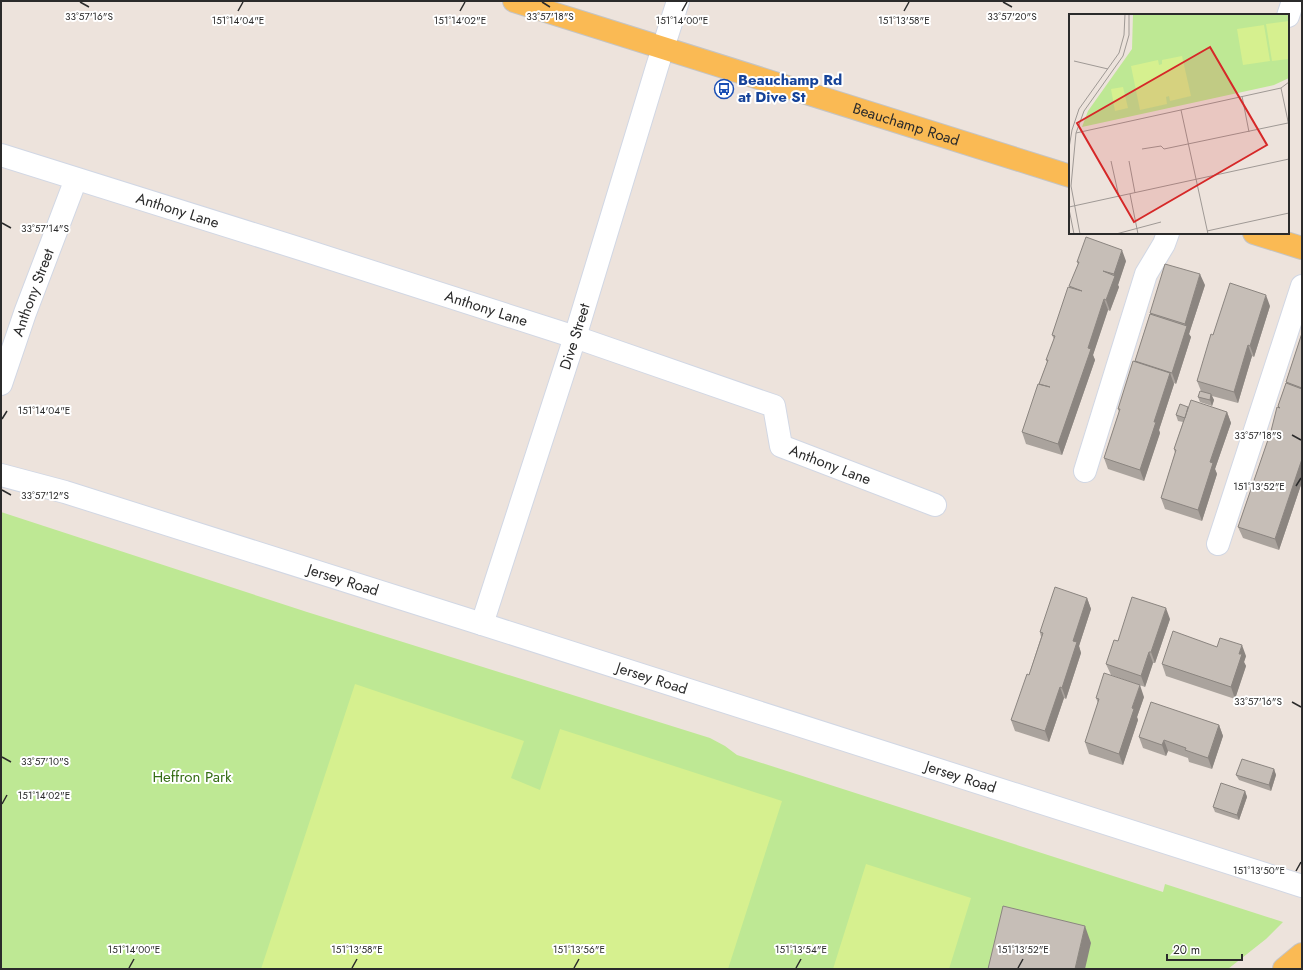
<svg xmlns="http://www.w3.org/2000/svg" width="1303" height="970" font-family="Jost,sans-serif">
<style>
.green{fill:#bee894}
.pitch{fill:#d6f08f}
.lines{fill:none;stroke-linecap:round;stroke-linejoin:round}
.minor-casing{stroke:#d1d7e4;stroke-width:24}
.major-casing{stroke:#c4c4c4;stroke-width:24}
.minor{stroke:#fff;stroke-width:22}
.major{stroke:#faba54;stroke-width:22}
.wall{fill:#aaa39d}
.shaded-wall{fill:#8b8580}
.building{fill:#c6beb7;stroke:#8b8580}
.ticks{fill:none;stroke:#2b2b2b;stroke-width:1.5}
.labels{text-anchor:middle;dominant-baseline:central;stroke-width:4;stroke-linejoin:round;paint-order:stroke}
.transit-label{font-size:15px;font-weight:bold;fill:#164399;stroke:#fff;text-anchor:start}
.street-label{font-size:15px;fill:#2b2b2b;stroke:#fff}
.park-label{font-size:15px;fill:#356d15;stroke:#fff}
.inset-road{fill:none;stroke:#9f9995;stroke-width:1}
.view{fill:#d62828;fill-opacity:0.15;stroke:#d62828;stroke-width:2}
.inset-edge{fill:none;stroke:#2b2b2b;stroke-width:2}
.ticks-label{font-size:10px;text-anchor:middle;fill:#2b2b2b;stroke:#fff;stroke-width:4;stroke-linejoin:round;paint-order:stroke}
</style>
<rect width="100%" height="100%" fill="#ede3dc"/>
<path class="green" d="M1 512 307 612 710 738 725 746 737 755 1163 892 1165 884 1283 922 1266 939 1228 969H1Z"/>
<path class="pitch" d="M355 684 524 741 511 778 540 790 560 729 782 801 728 969H261Z
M866 864 971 898 949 969H833Z"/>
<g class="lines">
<defs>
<g id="minor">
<path d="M1288 16 1293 1"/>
<path id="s1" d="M1 155 304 250 575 337 774 406 781 446 935 505"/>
<path id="s2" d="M1 384 25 313 76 179"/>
<path d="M1085 471 1146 274 1164 244 1168 233"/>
<path id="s3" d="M1 475 65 492 482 624 1302 886"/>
<path d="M1218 544 1302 286"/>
<path id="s4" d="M482 624 575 337 657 67 678 1"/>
</g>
<g id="major">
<path id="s5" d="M514 1 1070 176"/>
<path d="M1254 233 1302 248"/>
<path d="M1284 969 1302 954"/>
</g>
</defs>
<use href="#minor" class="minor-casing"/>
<use href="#major" class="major-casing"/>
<use href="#minor" class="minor"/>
<use href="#major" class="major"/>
</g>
<path class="wall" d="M1126 261 1118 285 1119 287 1110 311 1108 310 1093 355 1095 360 1062 455 1026 444 1022 432 1047 362 1046 360 1054 339 1052 335 1078 264 1077 262Z
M1205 285 1189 334 1191 337 1176 384 1174 383V384L1159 430 1160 433 1144 481 1108 469 1104 458 1119 412 1118 409 1135 362V361L1150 314V313Z
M1270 306 1254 357 1252 356 1238 403 1212 396 1214 400 1212 406 1200 402 1198 397 1201 391 1197 381 1213 335Z
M1302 333V482L1279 550 1243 538 1238 527 1271 431 1278 407V406L1286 383V382Z
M1188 407 1227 412 1231 423 1215 469 1217 474 1202 521 1165 509 1161 498 1175 453 1174 449 1183 422 1178 421 1176 415Z
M1087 598 1091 609 1079 646 1081 653 1066 699 1064 698 1049 742 1015 731 1011 720 1029 675 1041 637 1040 632Z
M1170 619 1155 663H1153L1145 687 1111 675 1106 664 1118 641Z
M1246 656 1244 662 1246 666 1235 699 1166 676 1162 664Z
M1144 697 1137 717 1138 720 1123 765 1089 754 1085 742 1098 703 1096 698Z
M1219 725 1223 736 1212 769 1189 762 1188 758 1168 751 1166 756 1143 748 1139 737Z
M1274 769 1276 775 1271 791 1239 780 1236 775Z
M1245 791 1247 797 1239 820 1215 812 1213 807Z"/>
<path class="shaded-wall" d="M1122 250 1126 261 1118 285 1119 287 1110 311 1106 300 1114 276V274Z
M1200 274 1205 285 1189 334 1191 337 1176 384 1172 373 1186 328 1185 324Z
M1266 295 1270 306 1254 357 1250 346Z
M1104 299 1108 310 1093 355 1095 360 1062 455 1058 444 1088 348Z
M1248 345 1252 356 1238 403 1234 392Z
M1170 373 1174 384 1159 430 1160 433 1144 481 1140 470 1154 422Z
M1211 394 1214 400 1212 406 1210 400Z
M1227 412 1231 423 1215 469 1217 474 1202 521 1198 510 1210 462Z
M1302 459V482L1279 550 1275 539Z
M1087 598 1091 609 1079 646 1081 653 1066 699 1062 688 1073 641Z
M1166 608 1170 619 1155 663 1151 652Z
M1242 645 1246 656 1244 662 1246 666 1235 699 1231 687 1239 654Z
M1149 652 1153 663 1145 687 1141 676Z
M1140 685 1144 697 1137 717 1138 720 1123 765 1119 754 1132 708Z
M1060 687 1064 698 1049 742 1045 731Z
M1219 725 1223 736 1212 769 1208 758Z
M1164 740 1168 751 1166 756 1162 745Z
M1274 769 1276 775 1271 791 1269 785Z
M1245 791 1247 797 1239 820 1237 815Z
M1085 926 1091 943 1085 969H1075Z"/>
<path class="building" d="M1086 237 1122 250 1114 274 1103 271 1115 276 1106 300 1104 299 1088 348 1091 349 1058 444 1022 432 1038 384 1050 387 1039 384 1048 360H1046L1055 336 1052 335 1068 287 1082 291 1069 286 1079 262H1077Z
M1165 264 1200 274 1185 324 1150 313Z
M1230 283 1266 295 1250 346 1248 345 1234 392 1197 381 1211 334 1213 335Z
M1150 314 1187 326 1172 373 1135 361Z
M1302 333V388L1286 382Z
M1133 361 1170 373 1154 422H1156L1140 470 1104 458 1120 409H1118Z
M1286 383 1302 389V459L1275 539 1238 527 1271 431 1277 407 1280 408 1278 406Z
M1200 391 1211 394 1210 400 1198 397Z
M1191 400 1227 412 1210 462 1213 463 1198 510 1161 498 1176 450 1174 449Z
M1180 404 1188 407 1185 418 1176 415Z
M1055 587 1087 598 1073 641 1077 642 1062 688 1060 687 1045 731 1011 720 1027 674 1029 675 1043 633 1040 632Z
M1132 597 1166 608 1151 652H1149L1141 676 1106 664 1114 640 1118 641Z
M1173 631 1217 647 1220 638 1242 645 1239 654H1242L1231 687 1162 664Z
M1104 673 1140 685 1132 708 1134 709 1119 754 1085 742 1099 699 1096 698Z
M1151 702 1219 725 1208 758 1185 750 1186 748 1164 740 1162 745 1139 737Z
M1242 759 1274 769 1269 785 1236 775Z
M1221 783 1245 791 1237 815 1213 807Z
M1003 906 1085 926 1075 969H988Z"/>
<path class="ticks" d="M80 2 89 7M542 2 550 7M1003 2 1012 7M238 11 243 2M460 11 465 2M682 11 687 2M904 11 909 2M2 223 11 228M2 419 7 411M1292 435 1301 440M1296 486 1301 478M2 490 11 495M1292 702 1301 707M2 757 11 762M2 804 7 795M1296 871 1301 862M129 968 134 959M352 968 357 959M574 968 579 959M796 968 801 959M1018 968 1023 959"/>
<defs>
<symbol id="bus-ring" viewBox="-11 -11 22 22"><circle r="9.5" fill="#fff" stroke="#1a4fb4" stroke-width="1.5"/><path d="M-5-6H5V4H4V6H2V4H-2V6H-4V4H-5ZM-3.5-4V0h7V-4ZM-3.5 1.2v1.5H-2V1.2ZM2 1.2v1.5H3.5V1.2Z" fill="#1a4fb4"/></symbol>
</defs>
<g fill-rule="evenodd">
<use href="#bus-ring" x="713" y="78" width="22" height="22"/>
</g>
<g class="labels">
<g class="transit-label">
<text x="738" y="80">Beauchamp Rd<tspan x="738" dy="17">at Dive St</tspan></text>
</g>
<g class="street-label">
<text stroke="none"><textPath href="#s5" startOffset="411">Beauchamp Road</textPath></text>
<text stroke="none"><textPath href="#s1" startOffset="185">Anthony Lane</textPath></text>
<text stroke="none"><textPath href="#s2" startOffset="97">Anthony Street</textPath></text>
<text stroke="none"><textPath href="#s1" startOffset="509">Anthony Lane</textPath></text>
<text stroke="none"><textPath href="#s4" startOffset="302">Dive Street</textPath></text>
<text stroke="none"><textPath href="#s1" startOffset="906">Anthony Lane</textPath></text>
<text stroke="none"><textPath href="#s3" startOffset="358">Jersey Road</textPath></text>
<text stroke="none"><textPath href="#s3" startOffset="682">Jersey Road</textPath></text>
<text stroke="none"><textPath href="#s3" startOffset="1006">Jersey Road</textPath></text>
</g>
<g class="park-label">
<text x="192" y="777">Heffron Park</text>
</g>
</g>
<g transform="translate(1069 14)">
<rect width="220" height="220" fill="#ede3dc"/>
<path d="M64 0H220V64L205 71 13 113 19 97 63 35Z" fill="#bee894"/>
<path d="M220 7V45L203 47 197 10ZM195 11 201 47 174 51 168 15ZM113 42 122 82 101 87 100 82 97 83 98 90 71 96 62 52 89 46 90 51 93 50V46ZM54 73 59 94 46 97 42 75Z" fill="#d6f08f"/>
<path class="inset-road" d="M5 47 39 55M212 74 220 112M173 82 180 118M112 96 139 220M7 119 212 74 220 68M0 134 3 116 10 95 50 39 55 21 56 0M73 135 92 132 95 135 219 109M42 147 50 183M60 147 66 179M61 180 69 220M0 193 220 145M0 195 5 220M138 217 220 199M11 220 2 172 7 119 15 97 54 42 60 21V0M47 220 92 208"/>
<path class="view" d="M141 33 198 131 65 208 8 109Z"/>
<rect width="220" height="220" class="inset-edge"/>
</g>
<g class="ticks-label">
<text x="89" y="20">33°57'16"S</text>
<text x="550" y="20">33°57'18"S</text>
<text x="1012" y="20">33°57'20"S</text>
<text x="460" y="24">151°14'02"E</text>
<text x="904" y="24">151°13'58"E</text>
<text x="238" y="24">151°14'04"E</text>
<text x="682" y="24">151°14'00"E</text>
<text x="45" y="232">33°57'14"S</text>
<text x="44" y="414">151°14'04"E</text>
<text x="1258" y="439">33°57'18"S</text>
<text x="1259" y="490">151°13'52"E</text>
<text x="45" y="499">33°57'12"S</text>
<text x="1258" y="705">33°57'16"S</text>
<text x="45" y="765">33°57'10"S</text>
<text x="44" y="799">151°14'02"E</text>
<text x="1259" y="874">151°13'50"E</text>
<text x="134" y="953">151°14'00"E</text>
<text x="357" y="953">151°13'58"E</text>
<text x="579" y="953">151°13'56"E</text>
<text x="801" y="953">151°13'54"E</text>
<text x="1023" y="953">151°13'52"E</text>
</g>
<rect width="1303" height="970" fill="none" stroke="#2b2b2b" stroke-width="4"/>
<path d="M1167 954v6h75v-6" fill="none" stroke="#2b2b2b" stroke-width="2"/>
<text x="1173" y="954" font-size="12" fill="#2b2b2b" stroke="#ffffff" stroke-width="3" paint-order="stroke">20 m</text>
</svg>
